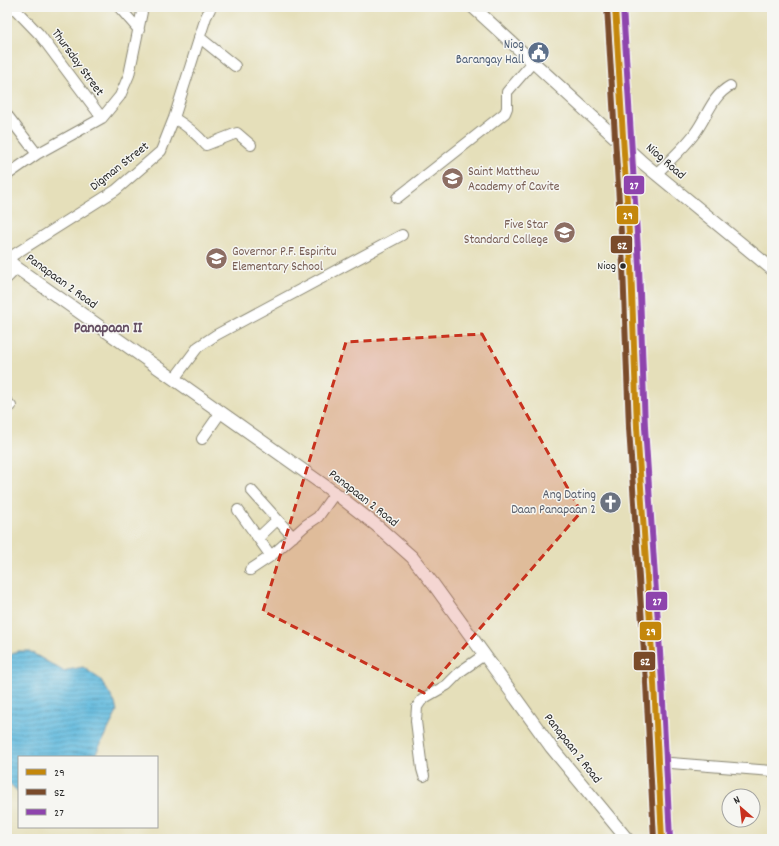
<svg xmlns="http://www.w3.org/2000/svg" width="779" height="846" font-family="Dekko,sans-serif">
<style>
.water{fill:url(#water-rules);stroke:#467284}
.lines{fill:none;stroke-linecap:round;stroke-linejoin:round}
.minor-casing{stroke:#888572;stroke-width:12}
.tertiary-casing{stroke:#888572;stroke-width:14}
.trunk-casing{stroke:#888572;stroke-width:18}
.minor{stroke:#fff;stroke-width:10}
.tertiary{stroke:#fff;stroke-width:12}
.trunk{stroke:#fff;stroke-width:16}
.bus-1-casing{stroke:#f6f6f2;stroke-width:9}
.bus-2-casing{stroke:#f6f6f2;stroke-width:9}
.bus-3-casing{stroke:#f6f6f2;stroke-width:9}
.bus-1{stroke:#c4870b;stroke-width:6}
.bus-2{stroke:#7a4b2a;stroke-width:6}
.bus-3{stroke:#8e44ad;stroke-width:6}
.marked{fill:#c8321e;fill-opacity:0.2;stroke:#c8321e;stroke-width:3;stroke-dasharray:8 5;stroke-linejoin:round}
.bus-dot{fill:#2b2b2b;stroke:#f6f6f2;stroke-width:1.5}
.labels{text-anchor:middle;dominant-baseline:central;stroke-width:3;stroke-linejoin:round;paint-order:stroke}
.bus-label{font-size:12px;fill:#2b2b2b;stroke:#f6f6f2;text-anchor:end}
.service-label{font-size:13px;fill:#4e5e75;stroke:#f6f6f2;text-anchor:end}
.street-label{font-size:13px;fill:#2b2b2b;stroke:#f6f6f2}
.education-label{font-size:13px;fill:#785e54;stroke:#f6f6f2;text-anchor:start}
.worship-label{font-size:13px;fill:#5b616d;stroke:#f6f6f2;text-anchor:end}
.quarter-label{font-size:15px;font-weight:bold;fill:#644e62;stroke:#f6f6f2}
.line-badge{stroke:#f6f6f2;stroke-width:1.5}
.badge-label{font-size:11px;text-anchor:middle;font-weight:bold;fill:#fff}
</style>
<defs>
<pattern id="water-rules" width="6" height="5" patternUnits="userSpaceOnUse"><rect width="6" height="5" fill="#60bade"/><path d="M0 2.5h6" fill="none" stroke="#4f97b4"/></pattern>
</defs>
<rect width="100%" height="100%" fill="#f6f6f2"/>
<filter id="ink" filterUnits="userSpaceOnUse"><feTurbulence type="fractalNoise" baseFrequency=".025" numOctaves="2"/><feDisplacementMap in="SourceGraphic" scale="8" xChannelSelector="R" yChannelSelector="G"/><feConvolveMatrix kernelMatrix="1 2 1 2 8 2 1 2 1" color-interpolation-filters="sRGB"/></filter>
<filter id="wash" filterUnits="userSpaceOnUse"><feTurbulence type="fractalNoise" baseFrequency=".012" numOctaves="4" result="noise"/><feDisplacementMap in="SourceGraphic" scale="16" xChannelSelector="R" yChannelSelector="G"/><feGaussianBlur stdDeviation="0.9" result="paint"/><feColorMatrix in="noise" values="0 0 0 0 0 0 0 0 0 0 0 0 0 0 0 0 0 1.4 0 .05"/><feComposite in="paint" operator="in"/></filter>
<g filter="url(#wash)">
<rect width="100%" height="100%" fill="#e5dfba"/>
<path class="water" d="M18 651H29L63 671 83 667 101 680 115 703 117 712 94 757H19V793L7 781V657Z"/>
</g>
<g filter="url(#ink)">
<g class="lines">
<defs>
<path id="minor" d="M13 7 40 35 102 118
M119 7 139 30
M199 37 235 66
M7 115 37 154
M174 118C187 126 196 133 206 145L237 133 251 145
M656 174C669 161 684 148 695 133 707 117 712 96 730 86
M7 175 37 154 102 118 120 96 129 75 143 7
M397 198 505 113 507 108V92L533 62
M7 259 116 190 161 151 174 118 206 17 211 7
M7 278 17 268
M174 379 198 347 216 335 402 235
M7 402 11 406
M202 439 221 412
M251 490 293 537
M238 510 271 556
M258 538 277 520
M250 570 271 556 306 525 318 517 335 493
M658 762 772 771
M424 776 422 769 416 721 417 707 421 701 426 697 447 685 461 671 484 655"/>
<path id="tertiary" d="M473 7 643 163 772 269
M7 259 17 268 335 493 376 525 412 557 434 585 551 747 627 839"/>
<path id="trunk" d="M615 7 631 266 637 427 654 683 662 839"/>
</defs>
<use href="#minor" class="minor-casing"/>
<use href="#tertiary" class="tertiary-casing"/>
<use href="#trunk" class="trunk-casing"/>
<use href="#minor" class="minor"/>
<use href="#tertiary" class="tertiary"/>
<use href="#trunk" class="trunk"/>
<defs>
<path id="bus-1" d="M615 7 631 266 637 427 654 683 662 839"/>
<path id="bus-2" d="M607 7 623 266 629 428 646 683 654 839"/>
<path id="bus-3" d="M623 7 639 266 645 427 662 682 670 839"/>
</defs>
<use href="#bus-1" class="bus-1-casing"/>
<use href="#bus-2" class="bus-2-casing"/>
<use href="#bus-3" class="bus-3-casing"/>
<use href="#bus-1" class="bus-1"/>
<use href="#bus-2" class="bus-2"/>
<use href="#bus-3" class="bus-3"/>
</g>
</g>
<path class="marked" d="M482 334 581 512 424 693 263 611 346 342Z"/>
<defs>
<symbol id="civic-disc" viewBox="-11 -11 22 22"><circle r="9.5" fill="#5c6f8a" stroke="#f6f6f2"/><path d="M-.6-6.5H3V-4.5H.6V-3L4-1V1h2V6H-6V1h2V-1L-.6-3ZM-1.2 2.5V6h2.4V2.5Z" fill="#fff"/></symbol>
<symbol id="school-disc" viewBox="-11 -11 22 22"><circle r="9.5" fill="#8d6e63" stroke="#f6f6f2"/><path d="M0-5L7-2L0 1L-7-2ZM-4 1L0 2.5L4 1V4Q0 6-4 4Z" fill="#fff"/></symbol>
<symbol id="university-disc" viewBox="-11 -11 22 22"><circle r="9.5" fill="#8d6e63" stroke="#f6f6f2"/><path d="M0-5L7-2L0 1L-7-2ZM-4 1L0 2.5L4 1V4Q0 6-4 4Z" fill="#fff"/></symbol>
<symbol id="church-disc" viewBox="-11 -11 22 22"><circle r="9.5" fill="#6b7280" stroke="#f6f6f2"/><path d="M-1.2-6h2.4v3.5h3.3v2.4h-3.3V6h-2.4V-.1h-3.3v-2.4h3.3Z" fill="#fff"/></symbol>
</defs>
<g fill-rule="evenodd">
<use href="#civic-disc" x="526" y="40" width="25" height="25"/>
<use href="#school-disc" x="440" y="166" width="25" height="25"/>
<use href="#university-disc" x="552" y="220" width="25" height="25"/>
<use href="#school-disc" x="204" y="246" width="25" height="25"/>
<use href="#church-disc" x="598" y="490" width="25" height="25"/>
</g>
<circle class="bus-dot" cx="623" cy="266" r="3.5"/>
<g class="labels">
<g class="bus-label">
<text x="616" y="266">Niog</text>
</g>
<g class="service-label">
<text x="524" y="45">Niog<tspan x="524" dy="15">Barangay Hall</tspan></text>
</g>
<g class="street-label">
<text transform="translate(77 63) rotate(54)">Thursday Street</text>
<text transform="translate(665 162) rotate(41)">Niog Road</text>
<text transform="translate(120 167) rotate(-38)">Digman Street</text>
<text transform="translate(61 282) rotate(36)">Panapaan 2 Road</text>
<text transform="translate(363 499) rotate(38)">Panapaan 2 Road</text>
<text transform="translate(572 749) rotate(52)">Panapaan 2 Road</text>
</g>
<g class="education-label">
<text x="468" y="172">Saint Matthew<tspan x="468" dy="15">Academy of Cavite</tspan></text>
<text x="548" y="225" text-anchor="end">Five Star<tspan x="548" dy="15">Standard College</tspan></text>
<text x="232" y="252">Governor P.F. Espiritu<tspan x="232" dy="15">Elementary School</tspan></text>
</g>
<g class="worship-label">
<text x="596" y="495">Ang Dating<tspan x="596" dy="15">Daan Panapaan 2</tspan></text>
</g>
<g class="quarter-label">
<text x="108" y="329">Panapaan II</text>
</g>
</g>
<g class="line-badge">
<rect x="623" y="175" width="22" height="20" rx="4" fill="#8e44ad"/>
<rect x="616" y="205" width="23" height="20" rx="4" fill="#c4870b"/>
<rect x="610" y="235" width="23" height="19" rx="4" fill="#7a4b2a"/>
<rect x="645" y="591" width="23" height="20" rx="4" fill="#8e44ad"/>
<rect x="639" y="621" width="23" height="20" rx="4" fill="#c4870b"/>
<rect x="633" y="651" width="23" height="20" rx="4" fill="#7a4b2a"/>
</g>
<g class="badge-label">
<text x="634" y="189">27</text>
<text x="628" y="219">29</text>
<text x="622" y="249">SZ</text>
<text x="657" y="605">27</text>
<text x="651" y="635">29</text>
<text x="645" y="665">SZ</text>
</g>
<rect width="779" height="846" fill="none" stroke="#f6f6f2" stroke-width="24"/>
<rect x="18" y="756" width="140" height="72" fill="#f6f6f2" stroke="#a5a5a2"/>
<rect x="26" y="769" width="20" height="6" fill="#c4870b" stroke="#a5a5a2"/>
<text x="54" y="776" font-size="12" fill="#2b2b2b">29</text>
<rect x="26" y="789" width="20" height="6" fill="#7a4b2a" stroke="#a5a5a2"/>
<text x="54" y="796" font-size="12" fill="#2b2b2b">SZ</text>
<rect x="26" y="809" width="20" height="6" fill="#8e44ad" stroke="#a5a5a2"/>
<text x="54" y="816" font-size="12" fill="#2b2b2b">27</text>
<g transform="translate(741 808) rotate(332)"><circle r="19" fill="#f6f6f2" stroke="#a5a5a2"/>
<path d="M0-3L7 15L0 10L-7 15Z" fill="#c8321e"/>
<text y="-6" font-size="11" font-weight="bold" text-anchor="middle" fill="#2b2b2b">N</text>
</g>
</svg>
